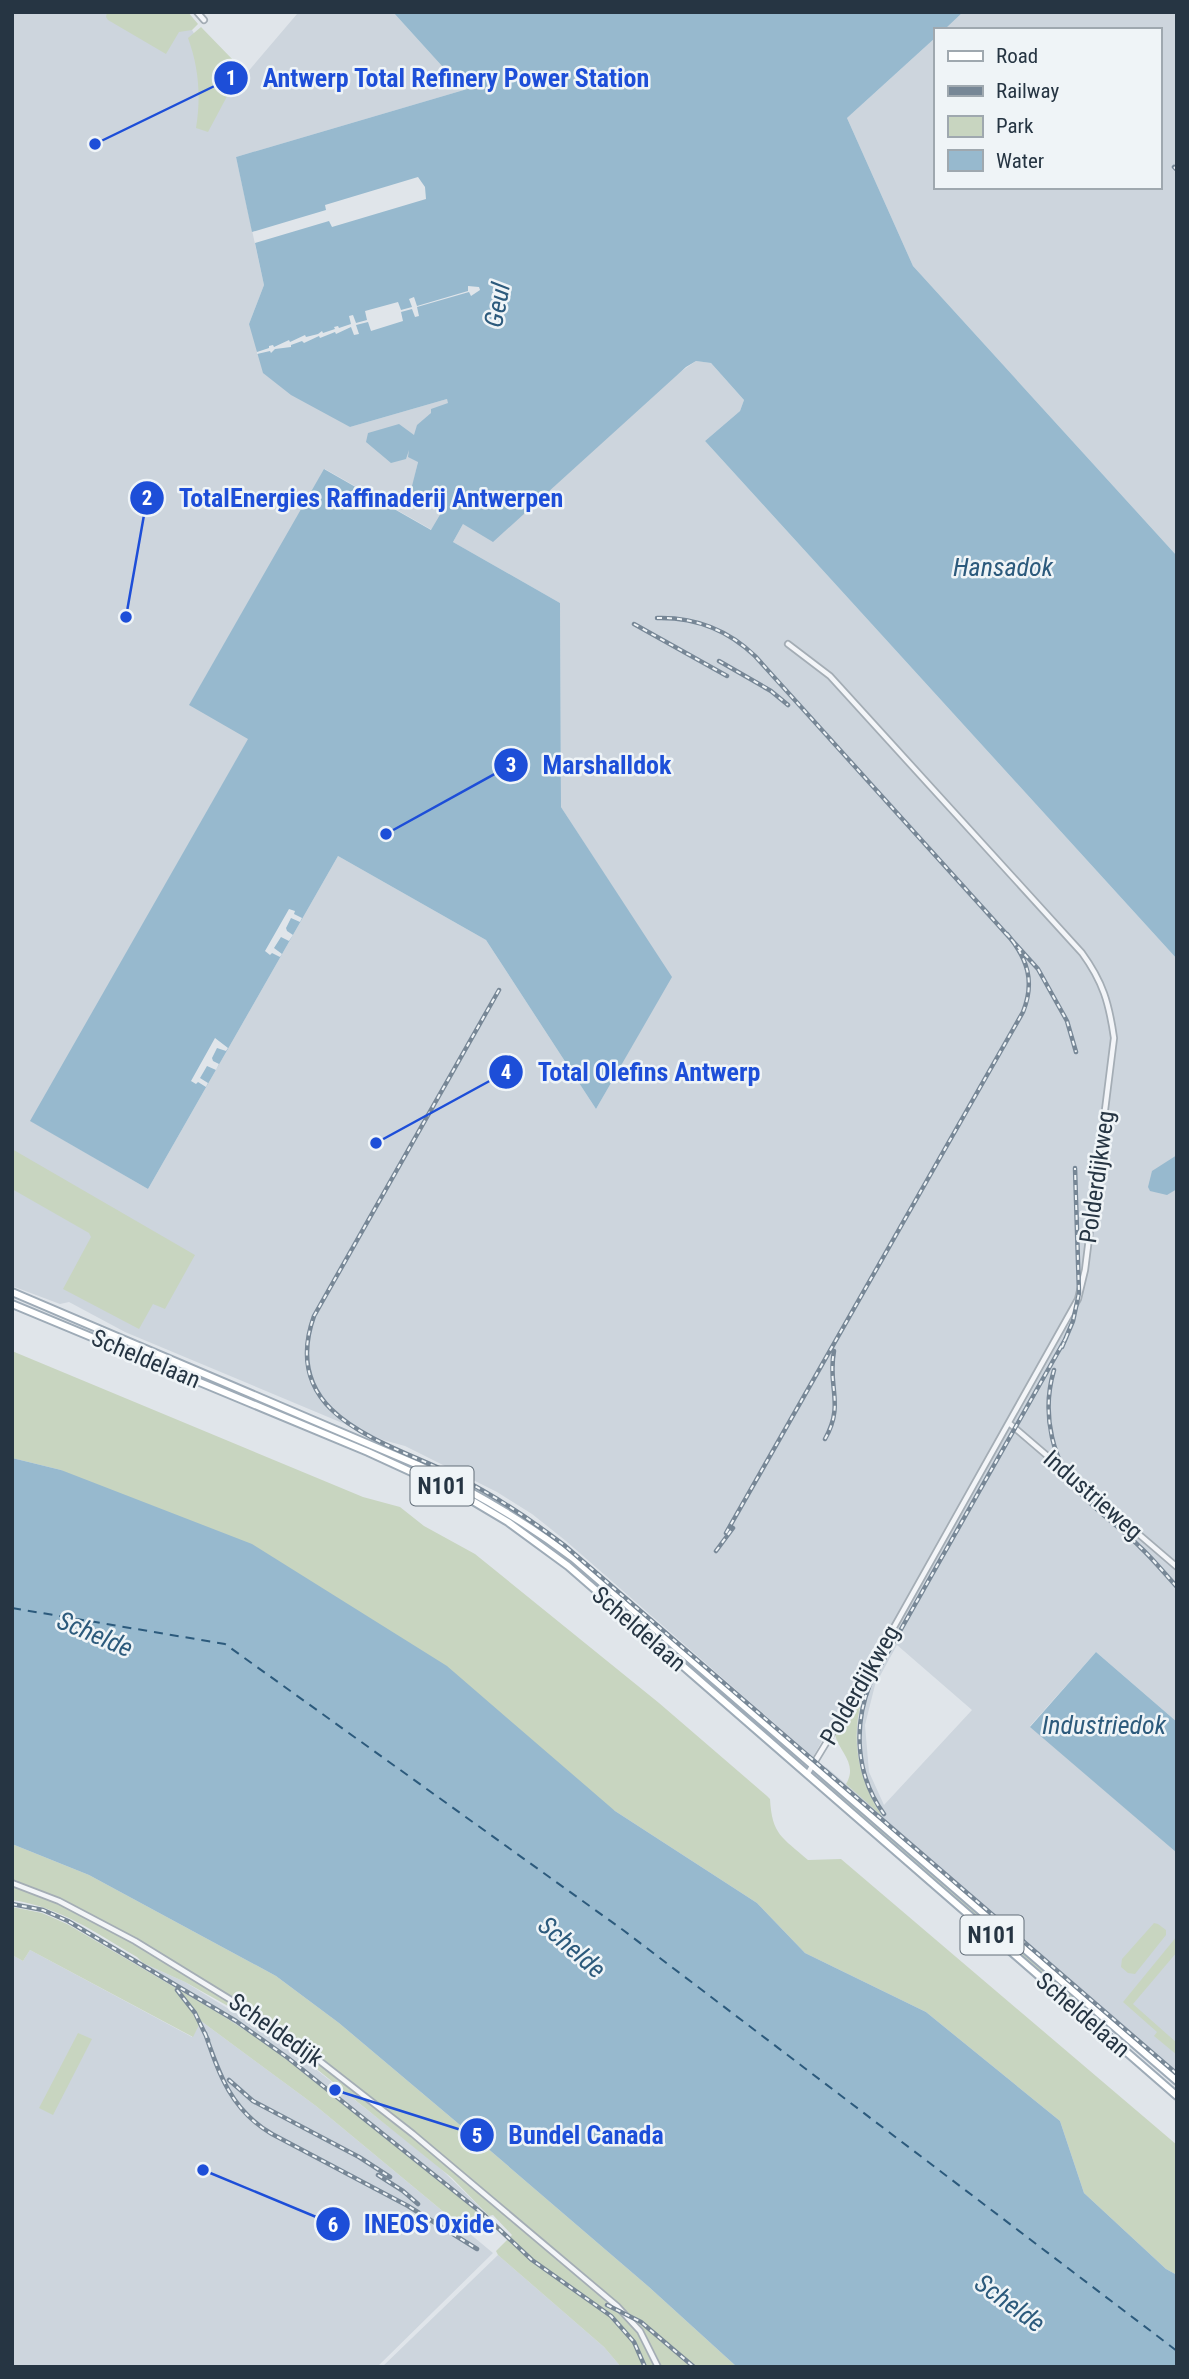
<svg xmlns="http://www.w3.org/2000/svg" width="1189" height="2379" font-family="'Roboto Condensed',sans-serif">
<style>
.built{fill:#cdd5dd;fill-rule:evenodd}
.green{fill:#c8d5c0}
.water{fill:#97b9ce}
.pier{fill:#e0e5ea}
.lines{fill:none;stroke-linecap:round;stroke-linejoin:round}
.ferry{stroke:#2c5a7c;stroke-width:2;stroke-dasharray:9 7;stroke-linecap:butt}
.minor-casing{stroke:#a4adb5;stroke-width:8}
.major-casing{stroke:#9eabb7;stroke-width:10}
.minor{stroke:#f3f5f8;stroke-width:4.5}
.major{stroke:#fff;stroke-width:6}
.rail-casing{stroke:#778796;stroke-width:4.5}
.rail{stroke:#eff4f7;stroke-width:2;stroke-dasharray:5;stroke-linecap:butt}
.labels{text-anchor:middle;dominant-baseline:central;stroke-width:5;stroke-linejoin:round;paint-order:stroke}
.shield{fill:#eff4f7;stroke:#626e79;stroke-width:2}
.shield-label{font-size:23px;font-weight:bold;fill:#263543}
.street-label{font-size:24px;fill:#263543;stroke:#eff4f7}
.water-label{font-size:26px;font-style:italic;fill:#2c5a7c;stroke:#eff4f7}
.leader{fill:none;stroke:#1d4ed8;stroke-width:2.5}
.callout-dot{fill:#1d4ed8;stroke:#eff4f7;stroke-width:2.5}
.mark-label{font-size:21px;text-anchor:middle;font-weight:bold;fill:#fff}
.callout-label{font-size:26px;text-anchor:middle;font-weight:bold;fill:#1d4ed8;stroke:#eff4f7;stroke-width:5;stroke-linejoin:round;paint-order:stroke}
</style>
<rect width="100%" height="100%" fill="#e0e5ea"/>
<path class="built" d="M12 12H181L195 35 225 98 240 72 246 74 297 14 295 12H393L461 87 473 84 474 87 236 157 264 285 249 324 350 427 447 399 449 403 431 413 412 458 418 461 412 490 442 513 432 530 325 469 190 704 249 738 31 1121 148 1189 338 856 486 940 596 1109 671 977 561 807 560 603 453 542 463 524 696 361 711 363 744 400 740 411 705 441 1177 959V1722L1096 1652 1030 1726 1177 1853V2075L824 1770 826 1767 880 1813 869 1795 861 1771 857 1729 860 1707 866 1689 890 1641 880 1636 813 1757 566 1541 532 1514 497 1492 405 1446 383 1440 125 1332 69 1302 60 1304 12 1286ZM897 1645 972 1710 884 1805 869 1772 865 1725 875 1685Z
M963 12H1177V556L913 266 847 118 935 38V187H1159V30H944Z
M30 1950 192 2037 201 2021 316 2106 493 2253 377 2367H12V1955L23 1961Z
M143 1963 185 1982 276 2038 436 2164 489 2216 487 2219 271 2047 220 2014 141 1967Z
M498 2255 604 2347 621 2367H382Z"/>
<path class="green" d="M107 12H188L198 24 192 30 179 32 166 54 108 20 106 17Z
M201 27 234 61 240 72 208 132 196 128C201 97 199 68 188 38Z
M12 1149 195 1255 165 1309 153 1304 139 1329 63 1289 91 1237 89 1233 12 1189Z
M12 1351 363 1497 400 1507 424 1526 475 1554 659 1703 767 1796 770 1799C772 1835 782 1837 808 1860L841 1859 1177 2145V2275L1166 2269 1084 2193 1060 2121 926 2012 805 1953 757 1903 615 1811 61 1470 12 1458Z
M876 1665C872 1676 865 1688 862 1700 850 1740 859 1781 882 1816L846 1784C858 1764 840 1753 835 1735Z
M821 1777 1097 2016V2017L1065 1993 819 1781Z
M12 1844 89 1875 276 1976 339 2023 479 2141 649 2287 737 2367H621L604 2347 498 2255 496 2251 512 2235 493 2215 489 2216 452 2178 298 2054 228 2006 185 1982 143 1963 137 1957C96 1933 60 1907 12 1900Z
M12 1907 42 1913 67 1924 220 2014 271 2047 478 2212 463 2228 316 2106 201 2021 193 2037 30 1950 23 1961 12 1955Z
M1154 1923 1158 1924 1166 1930V1935L1135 1974 1128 1973 1121 1967 1122 1959Z
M1177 1936V1952L1133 2004 1177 2043V2055L1154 2036 1157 2032 1123 2002Z
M78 2033 92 2039 53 2115 39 2108Z"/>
<path class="water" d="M393 12H963L944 30H935V38L847 118 913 266 1177 556V959L705 441 740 411 744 400 711 363 696 361 686 367 493 542 463 524 453 542 560 603 561 807 672 977 596 1109 486 940 338 856 148 1189 30 1121 248 739 189 705 324 469 431 530 441 513 410 494 418 462 408 457 409 450 406 459 391 463 366 442 368 433 399 424 414 435 417 425 431 413V409L448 403 447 399 350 427 291 395 263 373 249 324 264 285 255 243 329 221 332 227 426 199 425 187 418 177 325 205 326 210 252 232 236 157 474 87 473 84 461 87Z
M1177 1155V1189L1167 1195 1150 1191 1148 1187 1152 1171Z
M12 1458 61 1470 252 1544 447 1666 615 1811 757 1903 805 1953 926 2012 1060 2121 1084 2193 1166 2269 1177 2275V2367H737L649 2287 479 2141 339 2023 276 1976 89 1875 12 1844Z
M1096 1652 1177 1722V1853L1030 1727Z"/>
<path class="pier" d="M468 286 479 287 480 290 471 296 469 292 417 307 419 316 415 317 412 309 401 312 403 321 371 331 368 322 356 325 359 334 354 335 351 327 336 334 335 332 320 338 319 336 304 343 302 341 291 345V347L275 349 271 353 270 351 257 354V352L269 348V346L273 345 274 347 289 340 290 342 305 335 306 337 318 334 322 331 323 333 335 329 334 327 338 326 339 328 351 324 349 316 353 315 356 323 367 320 365 311 398 302 401 310 412 307 409 299 414 297 417 306 468 291Z
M289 909 295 911 294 914 302 918 300 922 291 918 286 928 287 931 293 935 289 941 281 937 274 948 282 954 280 957 272 953 270 955 265 951Z
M215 1038 228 1048 226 1051 217 1048 212 1058 213 1061 219 1064 216 1070 207 1066 200 1078 208 1083 206 1087 198 1082 196 1084 191 1081Z"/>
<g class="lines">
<path class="ferry" d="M12 1608 225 1644 623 1930 1177 2351"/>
<defs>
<path id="minor" d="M197 12 204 20
M788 644 830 676 1082 953C1103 982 1109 1003 1114 1038L1085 1270 1078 1299 866 1677 808 1773
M1009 1423 1177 1567
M12 1883 59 1901 135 1941 280 2030 413 2134 617 2306 640 2331 658 2367"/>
<path id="major" d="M12 1292 418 1465C473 1491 524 1521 573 1558L1177 2081
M12 1304 368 1452 466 1497 508 1522 568 1566 1177 2096"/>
</defs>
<use href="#minor" class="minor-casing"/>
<use href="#major" class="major-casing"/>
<use href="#minor" class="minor"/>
<use href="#major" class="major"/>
<defs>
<path id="rail" d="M1174 167 1177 170
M657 618C694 617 728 630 755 656L1038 969 1067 1021 1076 1052
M634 624 727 676
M719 661 771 691 788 705
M499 990 314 1316C277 1420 392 1443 460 1478 497 1497 531 1520 564 1545L1177 2074
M1062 1347 1073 1321 1079 1293 1075 1168
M1054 1370C1041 1414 1052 1463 1083 1496 1101 1515 1122 1529 1140 1547 1153 1559 1165 1574 1177 1587
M825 1439C845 1404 827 1386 834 1351
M726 1533 1023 1012C1035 982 1028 959 1007 934
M716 1551 733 1528
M884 1814C856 1776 853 1727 870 1684L1066 1338
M12 1904 43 1910 68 1921 236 2021 288 2058 483 2214 532 2260 611 2316 634 2342 645 2367
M177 1990 195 2013 208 2040
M205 2033C219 2074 231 2110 272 2134L408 2206 477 2249
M229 2080 253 2101 359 2157 390 2177
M378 2175 403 2191 418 2204
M607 2305 641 2322 694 2367"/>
</defs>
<use href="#rail" class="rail-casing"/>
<use href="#rail" class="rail"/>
</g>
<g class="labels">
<g class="shield">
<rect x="410.5" y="1466.5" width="63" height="39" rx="5"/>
<rect x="960.5" y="1915.5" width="63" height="39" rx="5"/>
</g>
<g class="shield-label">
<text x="442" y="1486">N101</text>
<text x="992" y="1935">N101</text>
</g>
<g class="street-label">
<text transform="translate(1097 1177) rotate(-82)">Polderdijkweg</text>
<text transform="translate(146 1359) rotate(23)">Scheldelaan</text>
<text transform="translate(1093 1495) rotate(41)">Industrieweg</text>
<text transform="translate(639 1629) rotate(41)">Scheldelaan</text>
<text transform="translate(860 1685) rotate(-60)">Polderdijkweg</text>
<text transform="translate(1083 2015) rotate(41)">Scheldelaan</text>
<text transform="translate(276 2030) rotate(35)">Scheldedijk</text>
</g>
<g class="water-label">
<text transform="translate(497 305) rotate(-79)">Geul</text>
<text x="1003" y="567">Hansadok</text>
<text transform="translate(95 1634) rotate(23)">Schelde</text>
<text x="1104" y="1725">Industriedok</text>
<text transform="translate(572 1947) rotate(41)">Schelde</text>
<text transform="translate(1010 2303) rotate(36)">Schelde</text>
</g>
</g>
<path class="leader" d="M95 144L231 78M126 617L147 498M386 834L511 765M376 1143L506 1072M335 2090L477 2135M203 2170L333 2224"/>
<g class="callout-dot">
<circle cx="95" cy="144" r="7"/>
<circle cx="126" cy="617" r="7"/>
<circle cx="386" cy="834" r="7"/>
<circle cx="376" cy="1143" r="7"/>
<circle cx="335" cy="2090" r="7"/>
<circle cx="203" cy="2170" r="7"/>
<circle cx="231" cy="78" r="18"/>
<circle cx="147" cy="498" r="18"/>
<circle cx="511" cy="765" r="18"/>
<circle cx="506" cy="1072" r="18"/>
<circle cx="477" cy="2135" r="18"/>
<circle cx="333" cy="2224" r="18"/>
</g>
<g class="mark-label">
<text x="231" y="85">1</text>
<text x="147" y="505">2</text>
<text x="511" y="772">3</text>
<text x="506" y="1079">4</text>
<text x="477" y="2143">5</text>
<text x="333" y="2232">6</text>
</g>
<g class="callout-label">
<text x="456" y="87">Antwerp Total Refinery Power Station</text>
<text x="371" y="507">TotalEnergies Raffinaderij Antwerpen</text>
<text x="607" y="774">Marshalldok</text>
<text x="649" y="1081">Total Olefins Antwerp</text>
<text x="586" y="2144">Bundel Canada</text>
<text x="429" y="2233">INEOS Oxide</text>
</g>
<rect width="1189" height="2379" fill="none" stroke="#263543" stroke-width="28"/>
<rect x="934" y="28" width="228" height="161" fill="#eff4f7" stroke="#9fa8af" stroke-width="2"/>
<rect x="948" y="51" width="35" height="10" fill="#ffffff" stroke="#9fa8af" stroke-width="2"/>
<text x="996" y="63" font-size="21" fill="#263543">Road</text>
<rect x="948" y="86" width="35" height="10" fill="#778796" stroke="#9fa8af" stroke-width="2"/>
<text x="996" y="98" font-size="21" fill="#263543">Railway</text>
<rect x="948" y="116" width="35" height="21" fill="#c8d5c0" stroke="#9fa8af" stroke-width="2"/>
<text x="996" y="133" font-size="21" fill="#263543">Park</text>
<rect x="948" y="150" width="35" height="21" fill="#97b9ce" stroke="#9fa8af" stroke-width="2"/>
<text x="996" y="168" font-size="21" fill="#263543">Water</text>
</svg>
